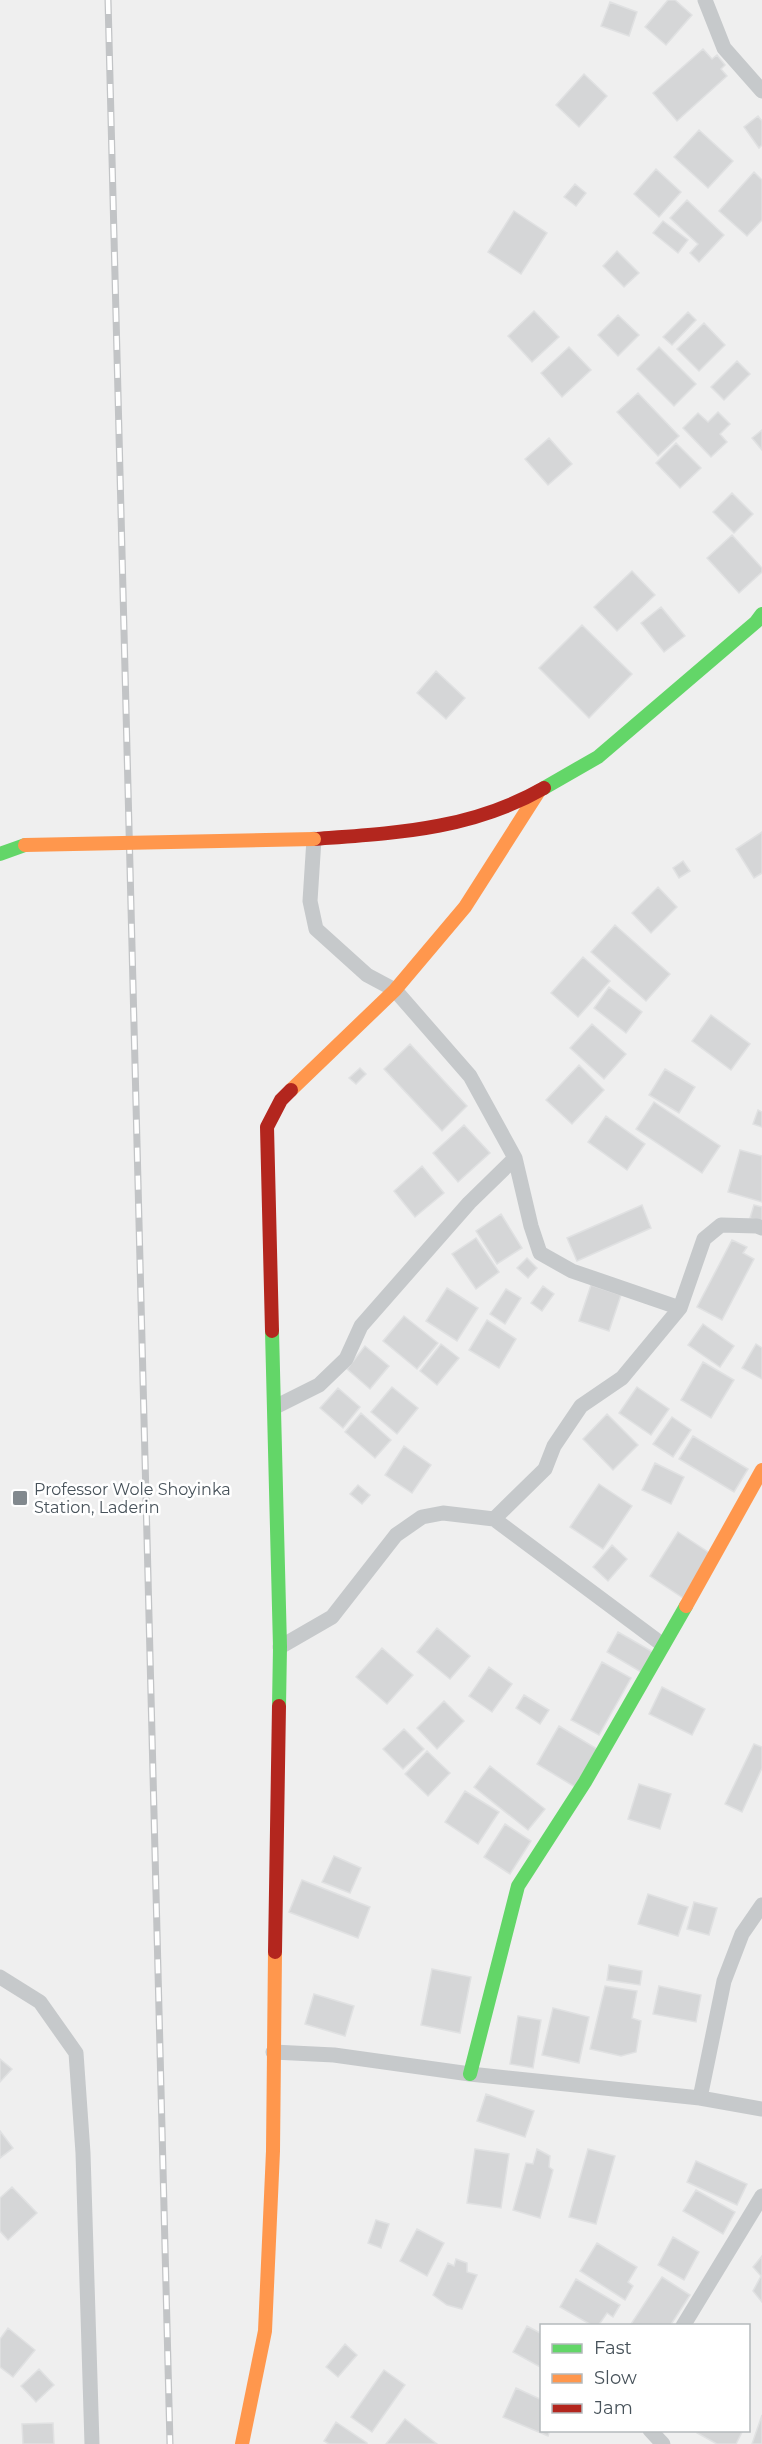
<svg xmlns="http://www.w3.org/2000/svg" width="762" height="2444" font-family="Montserrat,sans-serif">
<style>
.building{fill:#d5d6d7;stroke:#e0e1e2;stroke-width:1.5}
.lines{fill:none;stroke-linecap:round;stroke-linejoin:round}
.street{stroke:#c6c9cb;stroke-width:15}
.fast{stroke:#63d668;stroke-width:14}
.slow{stroke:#ff974d;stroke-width:14}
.jam{stroke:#b3261e;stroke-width:14}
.rail-casing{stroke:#c2c4c6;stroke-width:7}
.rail{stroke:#fff;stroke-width:4.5;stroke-dasharray:14;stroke-linecap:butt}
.slow-bridge{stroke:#ff974d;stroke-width:14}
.poi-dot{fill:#82898e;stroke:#fff;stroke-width:2}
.labels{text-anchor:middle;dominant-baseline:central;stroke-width:5;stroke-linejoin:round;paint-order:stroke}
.poi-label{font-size:16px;fill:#47525a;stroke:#fff;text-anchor:start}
</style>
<rect width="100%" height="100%" fill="#efefef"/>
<path class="building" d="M668 0H675L692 15 666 45 645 27Z
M610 2 637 12 629 36 601 26Z
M703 49 712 59 717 55 725 65 721 69 727 76 677 121 653 93Z
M584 74 607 96 579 127 556 105Z
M758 116 762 121V145L759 148 744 127Z
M699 130 733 161 708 188 674 157Z
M656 169 681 192 659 217 634 194Z
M754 172 762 180V220L747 236 719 211Z
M575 184 586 193 576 206 564 197Z
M687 200 724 235 699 262 690 253 698 244 670 218Z
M514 211 547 233 521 274 488 252Z
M663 221 688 240 678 253 653 233Z
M617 251 639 273 624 287 603 266Z
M534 311 559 337 532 362 508 336Z
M688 312 696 320 672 345 663 337Z
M618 315 639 335 618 356 598 335Z
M704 323 725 345 699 371 677 349Z
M569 347 591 370 562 397 541 373Z
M659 347 696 384 674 406 637 369Z
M737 361 750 374 724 400 711 387Z
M638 393 679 436 658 456 617 412Z
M718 412 730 424 720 434 727 442 711 457 683 428 698 413 708 422Z
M762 430V450L752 438Z
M549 438 572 464 548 485 525 459Z
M676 443 701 468 680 488 656 463Z
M732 493 753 514 734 533 713 512Z
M732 535 762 568V572L739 593 707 558Z
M632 571 655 595 617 631 594 607Z
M661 607 685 636 664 652 641 623Z
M582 625 632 674 589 718 539 668Z
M436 671 465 698 446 719 417 693Z
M762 832V873L754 878 736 849Z
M683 861 690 871 679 878 673 868Z
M658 887 677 907 651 933 632 913Z
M615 925 670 974 646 1001 591 952Z
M583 957 610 981 578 1017 551 993Z
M609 987 642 1012 626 1033 594 1008Z
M711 1015 750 1044 731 1070 692 1041Z
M592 1024 626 1054 604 1079 570 1048Z
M410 1044 467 1106 442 1131 384 1069Z
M579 1065 604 1090 572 1124 546 1100Z
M360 1068 366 1074 356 1084 349 1078Z
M665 1069 695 1087 679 1113 649 1095Z
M654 1102 720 1146 702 1173 636 1129Z
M758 1110 762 1112V1127L753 1124Z
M606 1116 645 1144 627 1170 588 1142Z
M464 1125 490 1153 458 1182 433 1153Z
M740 1150 762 1156V1202L728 1192Z
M422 1166 444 1193 415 1217 394 1191Z
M642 1205 651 1228 577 1261 567 1238Z
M754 1205 762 1207V1222L750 1218Z
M501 1214 522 1248 497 1264 476 1231Z
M476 1238 499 1272 476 1289 452 1254Z
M732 1240 747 1247 743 1253 754 1259 722 1320 697 1307Z
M527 1258 537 1268 528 1278 517 1268Z
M591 1285 621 1295 609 1331 579 1321Z
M543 1286 554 1294 542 1311 531 1303Z
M447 1288 478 1308 457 1341 426 1321Z
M506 1289 521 1298 505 1324 490 1314Z
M404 1316 438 1343 417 1369 383 1341Z
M487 1320 516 1339 499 1368 469 1350Z
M703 1324 734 1346 720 1367 688 1345Z
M441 1344 459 1358 437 1385 420 1371Z
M756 1344 762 1348V1379L742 1368Z
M365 1346 389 1366 370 1389 347 1369Z
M703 1362 734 1380 711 1418 681 1400Z
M392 1387 418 1408 397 1434 371 1412Z
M637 1387 669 1409 651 1435 619 1413Z
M338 1388 360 1407 343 1428 320 1408Z
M361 1413 391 1440 375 1458 345 1432Z
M607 1414 638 1445 613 1470 583 1439Z
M672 1417 691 1430 673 1457 653 1444Z
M693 1436 748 1469 734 1492 679 1459Z
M404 1446 431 1465 412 1493 385 1475Z
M655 1463 684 1477 671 1504 642 1490Z
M599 1484 632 1506 603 1549 570 1527Z
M358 1485 370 1495 362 1504 350 1494Z
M678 1532 711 1554 683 1598 650 1576Z
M612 1545 627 1559 608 1581 593 1567Z
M437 1628 470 1656 450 1679 417 1652Z
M618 1632 653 1652 641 1672 607 1652Z
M382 1648 413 1675 387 1704 356 1677Z
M602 1662 631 1678 599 1735 571 1720Z
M489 1667 512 1684 492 1712 469 1696Z
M662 1687 705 1709 692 1735 649 1714Z
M524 1695 549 1710 540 1724 516 1708Z
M444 1701 464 1721 437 1749 417 1728Z
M559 1726 597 1749 575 1787 537 1764Z
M404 1729 424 1749 403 1769 383 1749Z
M754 1744 762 1747V1768L742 1812 725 1804Z
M427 1751 450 1773 428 1796 405 1774Z
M490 1766 545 1809 528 1830 474 1787Z
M639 1784 671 1794 660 1829 628 1819Z
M465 1791 499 1812 478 1844 445 1822Z
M505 1824 531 1841 510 1874 484 1857Z
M334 1856 361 1868 350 1893 322 1882Z
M302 1880 370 1907 358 1938 289 1912Z
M648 1894 688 1907 678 1936 638 1924Z
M694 1902 717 1908 709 1935 687 1929Z
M609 1965 642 1971 640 1985 607 1980Z
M432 1969 471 1977 460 2033 421 2025Z
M605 1986 637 1991 632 2018 641 2021 636 2052 621 2056 590 2049Z
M659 1986 701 1995 696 2022 653 2014Z
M314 1994 354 2006 345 2036 305 2024Z
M553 2008 589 2017 579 2063 542 2055Z
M518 2016 541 2020 533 2068 510 2064Z
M0 2059 12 2069 0 2082Z
M486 2094 534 2111 525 2137 477 2121Z
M0 2131 13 2148 0 2158Z
M475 2149 509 2154 501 2208 467 2203Z
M537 2149 550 2156 549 2167 553 2170 540 2218 513 2210 526 2163 533 2164Z
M588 2149 615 2156 596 2224 569 2217Z
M696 2161 747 2184 737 2205 687 2182Z
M12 2187 37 2213 8 2240 0 2231V2198Z
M696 2190 735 2212 723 2234 683 2211Z
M376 2220 389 2224 381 2248 368 2243Z
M417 2229 444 2243 427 2276 400 2261Z
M673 2237 699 2252 684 2280 658 2265Z
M597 2243 637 2267 628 2282 633 2286 625 2300 580 2271Z
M762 2256V2302L753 2291 761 2276 753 2267Z
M456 2259 467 2263V2272L477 2275 462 2309 447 2305 433 2295 448 2263 454 2266Z
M662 2277 690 2295 670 2326H634L631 2324Z
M576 2279 620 2305 613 2317 607 2313 598 2326H593L560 2307Z
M527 2326 542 2334V2368L513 2352Z
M8 2328 35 2350 13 2377 0 2367V2339Z
M345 2344 357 2355 338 2377 326 2367Z
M39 2369 54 2385 36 2402 21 2386Z
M384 2370 405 2385 372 2432 351 2417Z
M516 2388 542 2400V2430H550L548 2436 503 2417Z
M762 2415V2444H752Z
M405 2419 437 2444H386Z
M336 2422 367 2443V2444H329L324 2441Z
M53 2423 54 2444H23L22 2424Z
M698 2430H743L736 2444H717L697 2433Z"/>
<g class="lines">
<path class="street" d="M705 0 724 48 762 91
M314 839 310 901 316 929 367 975 395 990 470 1076 515 1158 531 1226 540 1253 572 1271 680 1308
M275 1407 319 1385 346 1359 361 1326 469 1203 515 1158
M494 1519 545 1469 554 1446 581 1406 622 1378 680 1308 704 1239 721 1225 757 1226 762 1228
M280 1647 332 1617 396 1535 422 1517 443 1513 494 1519 663 1645
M0 1977 40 2002 76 2053 83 2153 92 2444
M273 2052 334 2055 470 2074 700 2098 762 2109
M700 2098 724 1981 742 1934 762 1905
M683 2326 762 2196
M650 2430 663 2444"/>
<path class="fast" d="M544 788 598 757 756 622 762 614
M0 854 25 845
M272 1331 280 1647 279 1706
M470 2074 518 1886 585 1782 686 1606"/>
<path class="slow" d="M291 1090 395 990 465 907 539 791
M686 1606 762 1470
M242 2444 265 2331 273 2151 275 1952"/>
<path class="jam" d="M314 839C395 833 471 830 544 788
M272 1331 267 1127 281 1100 291 1090
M275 1952 279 1706"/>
<defs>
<path id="rail" d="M108 0 170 2444"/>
</defs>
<use href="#rail" class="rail-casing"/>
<use href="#rail" class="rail"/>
<path class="slow-bridge" d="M25 845 314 839"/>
</g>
<rect class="poi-dot" x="12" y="1490" width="16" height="16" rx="3"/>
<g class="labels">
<g class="poi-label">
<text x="34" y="1489">Professor Wole Shoyinka<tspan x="34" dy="18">Station, Laderin</tspan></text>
</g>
</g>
<rect x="540" y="2324" width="210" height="108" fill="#ffffff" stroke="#b5babd" stroke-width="1.5"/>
<rect x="552" y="2344" width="30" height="9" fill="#63d668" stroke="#b5babd" stroke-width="1.5"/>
<text x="594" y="2354" font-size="18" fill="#47525a">Fast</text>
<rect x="552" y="2374" width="30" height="9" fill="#ff974d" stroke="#b5babd" stroke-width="1.5"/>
<text x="594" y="2384" font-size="18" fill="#47525a">Slow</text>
<rect x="552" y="2404" width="30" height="9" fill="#b3261e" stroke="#b5babd" stroke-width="1.5"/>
<text x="594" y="2414" font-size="18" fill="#47525a">Jam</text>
</svg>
